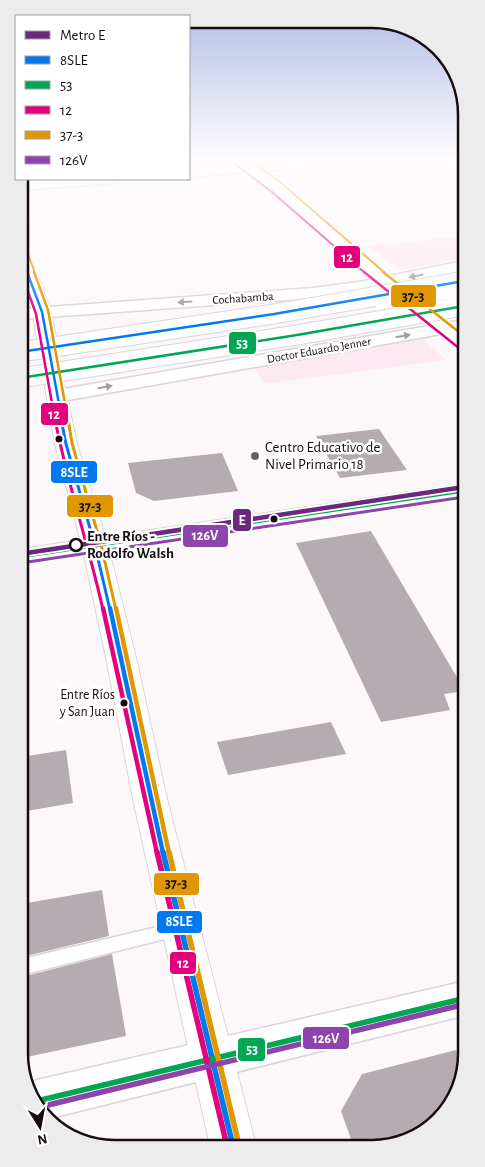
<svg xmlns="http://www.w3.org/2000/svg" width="485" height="1167" font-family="'Alegreya Sans',sans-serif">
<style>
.green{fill:#fde9f2}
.building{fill:#b4acb0}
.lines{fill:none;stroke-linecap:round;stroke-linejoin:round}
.secondary-tunnel{stroke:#dad5d7;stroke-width:19;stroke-dasharray:19 10;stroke-linecap:butt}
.lane-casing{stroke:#dcd3d7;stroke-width:3}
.street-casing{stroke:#dcd3d7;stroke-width:3}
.secondary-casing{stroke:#dcd3d7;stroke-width:2}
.primary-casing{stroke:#dcd3d7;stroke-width:2}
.lane{fill:#fffefe;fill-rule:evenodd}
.street{fill:#fffefe;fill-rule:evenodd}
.secondary{fill:#fffefe;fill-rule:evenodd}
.primary{fill:#fffefe;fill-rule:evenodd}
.lane-bridge-casing{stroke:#dcd3d7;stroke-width:11;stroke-linecap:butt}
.highway-bridge-casing{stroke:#dcd3d7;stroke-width:21;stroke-linecap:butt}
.lane-bridge{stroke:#fffefe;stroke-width:9}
.highway-bridge{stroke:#fffefe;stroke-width:19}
.bus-1-far4-casing{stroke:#fff;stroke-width:4}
.bus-1-far3-casing{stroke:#fff;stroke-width:5}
.bus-1-far2-casing{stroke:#fff;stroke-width:6}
.bus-1-far1-casing{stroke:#fff;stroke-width:8}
.bus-1-casing{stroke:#fff;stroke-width:9}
.bus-2-far2-casing{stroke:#fff;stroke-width:5}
.bus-2-far1-casing{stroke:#fff;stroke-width:6}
.bus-2-casing{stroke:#fff;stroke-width:9}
.bus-3-far4-casing{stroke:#fff;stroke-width:4}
.bus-3-far3-casing{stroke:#fff;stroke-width:5}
.bus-3-far2-casing{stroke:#fff;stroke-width:6}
.bus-3-far1-casing{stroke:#fff;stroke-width:8}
.bus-3-casing{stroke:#fff;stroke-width:9}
.bus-4-far4-casing{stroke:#fff;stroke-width:4}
.bus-4-far3-casing{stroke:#fff;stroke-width:5}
.bus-4-far2-casing{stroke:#fff;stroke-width:6}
.bus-4-far1-casing{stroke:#fff;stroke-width:8}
.bus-4-casing{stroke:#fff;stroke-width:9}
.bus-5-far1-casing{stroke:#fff;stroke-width:6}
.bus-5-casing{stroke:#fff;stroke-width:9}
.bus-1-far4{stroke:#0079ef;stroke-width:2}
.bus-1-far3{stroke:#0079ef;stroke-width:2.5}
.bus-1-far2{stroke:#0079ef;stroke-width:3}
.bus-1-far1{stroke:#0079ef;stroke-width:4.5}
.bus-1{stroke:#0079ef;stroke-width:5.5}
.bus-2-far2{stroke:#00a651;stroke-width:2.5}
.bus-2-far1{stroke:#00a651;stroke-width:3}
.bus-2{stroke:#00a651;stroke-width:5.5}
.bus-3-far4{stroke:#e5007d;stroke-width:2}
.bus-3-far3{stroke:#e5007d;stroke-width:2.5}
.bus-3-far2{stroke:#e5007d;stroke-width:3}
.bus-3-far1{stroke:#e5007d;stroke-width:4.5}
.bus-3{stroke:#e5007d;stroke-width:5.5}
.bus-4-far4{stroke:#e19702;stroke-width:2}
.bus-4-far3{stroke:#e19702;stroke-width:2.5}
.bus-4-far2{stroke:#e19702;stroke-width:3}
.bus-4-far1{stroke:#e19702;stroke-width:4.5}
.bus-4{stroke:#e19702;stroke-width:5.5}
.bus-5-far1{stroke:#8e44ad;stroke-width:3}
.bus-5{stroke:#8e44ad;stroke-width:5.5}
.metro-1-casing{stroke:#fff;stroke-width:8}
.metro-1{stroke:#6b297e;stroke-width:4.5}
.oneway{fill:#a39da0}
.bus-dot{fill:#180c12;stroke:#fff;stroke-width:2}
.poi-dot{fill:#685f63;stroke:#fff;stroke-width:2}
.stop-dot{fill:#fff;stroke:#180c12;stroke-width:2.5}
.labels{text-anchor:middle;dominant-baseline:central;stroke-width:5;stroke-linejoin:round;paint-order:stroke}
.far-street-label{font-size:12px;fill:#180c12;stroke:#fff}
.bus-label{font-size:14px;fill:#180c12;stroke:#fff;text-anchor:end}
.poi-label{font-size:15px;fill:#180c12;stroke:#fff;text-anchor:start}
.stop-label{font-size:15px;font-weight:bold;fill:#180c12;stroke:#fff;text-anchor:start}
.rim{fill:none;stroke:#180c12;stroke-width:2.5}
.line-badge{stroke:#fff;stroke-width:2}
.badge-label{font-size:14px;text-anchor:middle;font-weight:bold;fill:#fff}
.pale-badge-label{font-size:14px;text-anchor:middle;font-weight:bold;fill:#111}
</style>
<rect width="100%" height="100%" fill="#fcf8fa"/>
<path class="green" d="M464 236V258L401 270 366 246Z
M423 339 446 360 264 384 254 368Z"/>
<path class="building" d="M379 429 407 470 340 478 316 436Z
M222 453 238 491 154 501 136 493 128 463Z
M371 531 465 691 444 694 450 710 381 722 296 543Z
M331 722 346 754 228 775 217 742Z
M66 750 73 803 21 812V757Z
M102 890 109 936 22 957 21 904Z
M112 954 126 1036 22 1058V977Z
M456 1050 463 1066 443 1116 396 1145H353L341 1111 362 1074Z"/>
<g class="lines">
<path class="secondary-tunnel" d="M46 336 55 387"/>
<defs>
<path id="lane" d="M178 922 184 924 187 929 184 934 22 975V959Z"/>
<path id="street" d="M316 159H365L359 163 189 177V169Z
M439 159H453L463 165V175L458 174Z
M63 179H121L114 183 19 190V182Z
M464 261V271L359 292 313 298 20 319V309L313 288 359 282Z
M464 320V330L57 402 50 400 47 396 50 392 57 390Z
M466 981V1015L47 1119 26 1085 37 1080Z"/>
<path id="secondary" d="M233 159H247L281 184 391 278 464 334V350L457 348 379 286 271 190Z
M19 243 25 245 27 248 51 312 56 336 53 340 46 342 39 340 36 336 33 312 19 273Z
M55 381 62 383 65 387 77 444 108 546 137 662 167 799 256 1146H210L133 799 107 662 82 546 55 444 45 387 48 383Z"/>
<path id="primary" d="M464 484V498L20 565V549Z"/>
</defs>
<use href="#lane" class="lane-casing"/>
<use href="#street" class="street-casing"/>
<use href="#secondary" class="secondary-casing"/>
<use href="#primary" class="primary-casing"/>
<use href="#lane" class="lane"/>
<use href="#street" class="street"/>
<use href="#secondary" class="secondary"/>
<use href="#primary" class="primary"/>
<defs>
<path id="lane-bridge" d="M380 305 464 292"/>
<path id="highway-bridge" d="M20 352 274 314 464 281
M20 378 297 335 464 306"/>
</defs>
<use href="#lane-bridge" class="lane-bridge-casing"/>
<use href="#highway-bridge" class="highway-bridge-casing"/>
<use href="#lane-bridge" class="lane-bridge"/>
<use href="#highway-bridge" class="highway-bridge"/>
<defs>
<path id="bus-1-far4" d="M19 249 28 273"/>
<path id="bus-1-far3" d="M27 272 42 312 62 420
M20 352 274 314 464 281"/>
<path id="bus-1-far2" d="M61 419 66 444 95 546 110 610"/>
<path id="bus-1-far1" d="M110 608 163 853"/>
<path id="bus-1" d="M163 852 233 1146"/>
<path id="bus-2-far2" d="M20 378 297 335 464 306"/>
<path id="bus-2-far1" d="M20 557 464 491"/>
<path id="bus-2" d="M37 1101 466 998"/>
<path id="bus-3-far4" d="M235 164 272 192 365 273
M19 268 21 273"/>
<path id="bus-3-far3" d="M21 272 36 314 55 420
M364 272 460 349"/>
<path id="bus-3-far2" d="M55 419C67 483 89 546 103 610"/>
<path id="bus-3-far1" d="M103 608 157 853"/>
<path id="bus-3" d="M157 852 227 1146"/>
<path id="bus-4-far4" d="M249 159 280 182 385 273
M25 246 35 273"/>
<path id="bus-4-far3" d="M34 272 48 310 68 420
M383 272 464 336"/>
<path id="bus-4-far2" d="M68 419 72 443 101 545 116 610"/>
<path id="bus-4-far1" d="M116 608 169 853"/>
<path id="bus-4" d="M169 852 239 1145"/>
<path id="bus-5-far1" d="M21 563 464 497"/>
<path id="bus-5" d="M40 1107 466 1004"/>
</defs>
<use href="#bus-1-far4" class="bus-1-far4-casing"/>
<use href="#bus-1-far3" class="bus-1-far3-casing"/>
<use href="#bus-1-far2" class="bus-1-far2-casing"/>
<use href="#bus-1-far1" class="bus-1-far1-casing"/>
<use href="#bus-1" class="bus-1-casing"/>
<use href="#bus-2-far2" class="bus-2-far2-casing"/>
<use href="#bus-2-far1" class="bus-2-far1-casing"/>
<use href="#bus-2" class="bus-2-casing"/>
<use href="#bus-3-far4" class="bus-3-far4-casing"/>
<use href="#bus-3-far3" class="bus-3-far3-casing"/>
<use href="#bus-3-far2" class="bus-3-far2-casing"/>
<use href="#bus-3-far1" class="bus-3-far1-casing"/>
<use href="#bus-3" class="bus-3-casing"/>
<use href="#bus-4-far4" class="bus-4-far4-casing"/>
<use href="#bus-4-far3" class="bus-4-far3-casing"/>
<use href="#bus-4-far2" class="bus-4-far2-casing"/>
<use href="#bus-4-far1" class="bus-4-far1-casing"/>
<use href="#bus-4" class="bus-4-casing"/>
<use href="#bus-5-far1" class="bus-5-far1-casing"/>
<use href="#bus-5" class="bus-5-casing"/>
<use href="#bus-1-far4" class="bus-1-far4"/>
<use href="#bus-1-far3" class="bus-1-far3"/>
<use href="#bus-1-far2" class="bus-1-far2"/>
<use href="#bus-1-far1" class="bus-1-far1"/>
<use href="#bus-1" class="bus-1"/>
<use href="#bus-2-far2" class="bus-2-far2"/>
<use href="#bus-2-far1" class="bus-2-far1"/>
<use href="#bus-2" class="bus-2"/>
<use href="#bus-3-far4" class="bus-3-far4"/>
<use href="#bus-3-far3" class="bus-3-far3"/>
<use href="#bus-3-far2" class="bus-3-far2"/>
<use href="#bus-3-far1" class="bus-3-far1"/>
<use href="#bus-3" class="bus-3"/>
<use href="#bus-4-far4" class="bus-4-far4"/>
<use href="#bus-4-far3" class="bus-4-far3"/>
<use href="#bus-4-far2" class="bus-4-far2"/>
<use href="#bus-4-far1" class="bus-4-far1"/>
<use href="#bus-4" class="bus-4"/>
<use href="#bus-5-far1" class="bus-5-far1"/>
<use href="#bus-5" class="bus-5"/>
<defs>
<path id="metro-1" d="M20 554 464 487"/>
</defs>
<use href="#metro-1" class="metro-1-casing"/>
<use href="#metro-1" class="metro-1"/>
</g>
<defs><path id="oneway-solid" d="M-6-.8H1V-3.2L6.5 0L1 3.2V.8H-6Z" transform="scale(1.25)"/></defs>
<g class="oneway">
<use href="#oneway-solid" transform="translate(416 276) rotate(169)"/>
<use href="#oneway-solid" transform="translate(185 302) rotate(176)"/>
<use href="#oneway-solid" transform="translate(403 336) rotate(-10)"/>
<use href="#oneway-solid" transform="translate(105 387) rotate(-10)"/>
</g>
<linearGradient id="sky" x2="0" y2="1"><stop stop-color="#afbbe4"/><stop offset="0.49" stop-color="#fefcfd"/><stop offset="1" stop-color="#fefcfd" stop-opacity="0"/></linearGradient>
<rect width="485" height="322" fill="url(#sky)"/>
<g class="bus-dot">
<circle cx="59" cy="439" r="4.5"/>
<circle cx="274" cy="519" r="4.5"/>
<circle cx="124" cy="703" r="4.5"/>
</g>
<circle class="poi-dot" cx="255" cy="456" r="5"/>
<circle class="stop-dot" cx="76" cy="545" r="6"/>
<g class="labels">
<g class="far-street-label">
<text transform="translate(243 298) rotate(-4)">Cochabamba</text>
<text transform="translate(319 350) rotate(-10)">Doctor Eduardo Jenner</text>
</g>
<g class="bus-label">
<text x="115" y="695">Entre Ríos<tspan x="115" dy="17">y San Juan</tspan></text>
</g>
<g class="poi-label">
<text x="265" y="447">Centro Educativo de<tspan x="265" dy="17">Nivel Primario 18</tspan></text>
</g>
<g class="stop-label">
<text x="87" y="536">Entre Ríos -<tspan x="87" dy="17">Rodolfo Walsh</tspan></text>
</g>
</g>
<path d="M0 0H485V1167H0ZM114 28H372A86 86 0 0 1 458 114V1054A86 86 0 0 1 372 1140H114A86 86 0 0 1 28 1054V114A86 86 0 0 1 114 28Z" fill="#edecec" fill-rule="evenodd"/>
<path class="rim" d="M114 28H372A86 86 0 0 1 458 114V1054A86 86 0 0 1 372 1140H114A86 86 0 0 1 28 1054V114A86 86 0 0 1 114 28Z"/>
<g class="line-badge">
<rect x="333" y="245" width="28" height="24" rx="5" fill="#e5007d"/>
<rect x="390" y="284" width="47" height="24" rx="5" fill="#e19702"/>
<rect x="228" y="331" width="29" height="24" rx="5" fill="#00a651"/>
<rect x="40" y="402" width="29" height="24" rx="5" fill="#e5007d"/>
<rect x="50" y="460" width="48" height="24" rx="5" fill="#0079ef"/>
<rect x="66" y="494" width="48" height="24" rx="5" fill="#e19702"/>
<rect x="232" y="508" width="20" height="24" rx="5" fill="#6b297e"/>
<rect x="182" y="524" width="47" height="24" rx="5" fill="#8e44ad"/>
<rect x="153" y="872" width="47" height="24" rx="5" fill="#e19702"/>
<rect x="156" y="910" width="47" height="24" rx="5" fill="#0079ef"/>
<rect x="169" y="951" width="28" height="24" rx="5" fill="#e5007d"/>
<rect x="302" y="1026" width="48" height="24" rx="5" fill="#8e44ad"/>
<rect x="237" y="1037" width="29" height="25" rx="5" fill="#00a651"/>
</g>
<g class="badge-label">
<text x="347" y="262">12</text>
<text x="242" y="348">53</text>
<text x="54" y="419">12</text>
<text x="74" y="477">8SLE</text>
<text x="242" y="525">E</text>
<text x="205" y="540">126V</text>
<text x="179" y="926">8SLE</text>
<text x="183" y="968">12</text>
<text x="326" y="1043">126V</text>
<text x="252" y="1054">53</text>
</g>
<g class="pale-badge-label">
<text x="413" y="301">37-3</text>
<text x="90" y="511">37-3</text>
<text x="176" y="888">37-3</text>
</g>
<rect x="15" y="15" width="175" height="165" fill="#ffffff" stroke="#a39ea0"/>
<rect x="25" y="31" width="25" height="8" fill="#6b297e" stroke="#a39ea0"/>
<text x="60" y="40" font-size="15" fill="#180c12">Metro E</text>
<rect x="25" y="56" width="25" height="8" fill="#0079ef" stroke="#a39ea0"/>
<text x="60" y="65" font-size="15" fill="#180c12">8SLE</text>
<rect x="25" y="81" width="25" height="8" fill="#00a651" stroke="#a39ea0"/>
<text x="60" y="90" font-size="15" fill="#180c12">53</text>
<rect x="25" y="106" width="25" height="8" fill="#e5007d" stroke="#a39ea0"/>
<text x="60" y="115" font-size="15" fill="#180c12">12</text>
<rect x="25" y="131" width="25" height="8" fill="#e19702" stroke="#a39ea0"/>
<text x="60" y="140" font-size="15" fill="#180c12">37-3</text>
<rect x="25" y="156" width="25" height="8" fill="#8e44ad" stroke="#a39ea0"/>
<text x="60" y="165" font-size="15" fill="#180c12">126V</text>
<g transform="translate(40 1127) rotate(169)" stroke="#ffffff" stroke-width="4" paint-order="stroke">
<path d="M0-4L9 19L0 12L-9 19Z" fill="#180c12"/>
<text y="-8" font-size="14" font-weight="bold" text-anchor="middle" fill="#180c12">N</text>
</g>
</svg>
